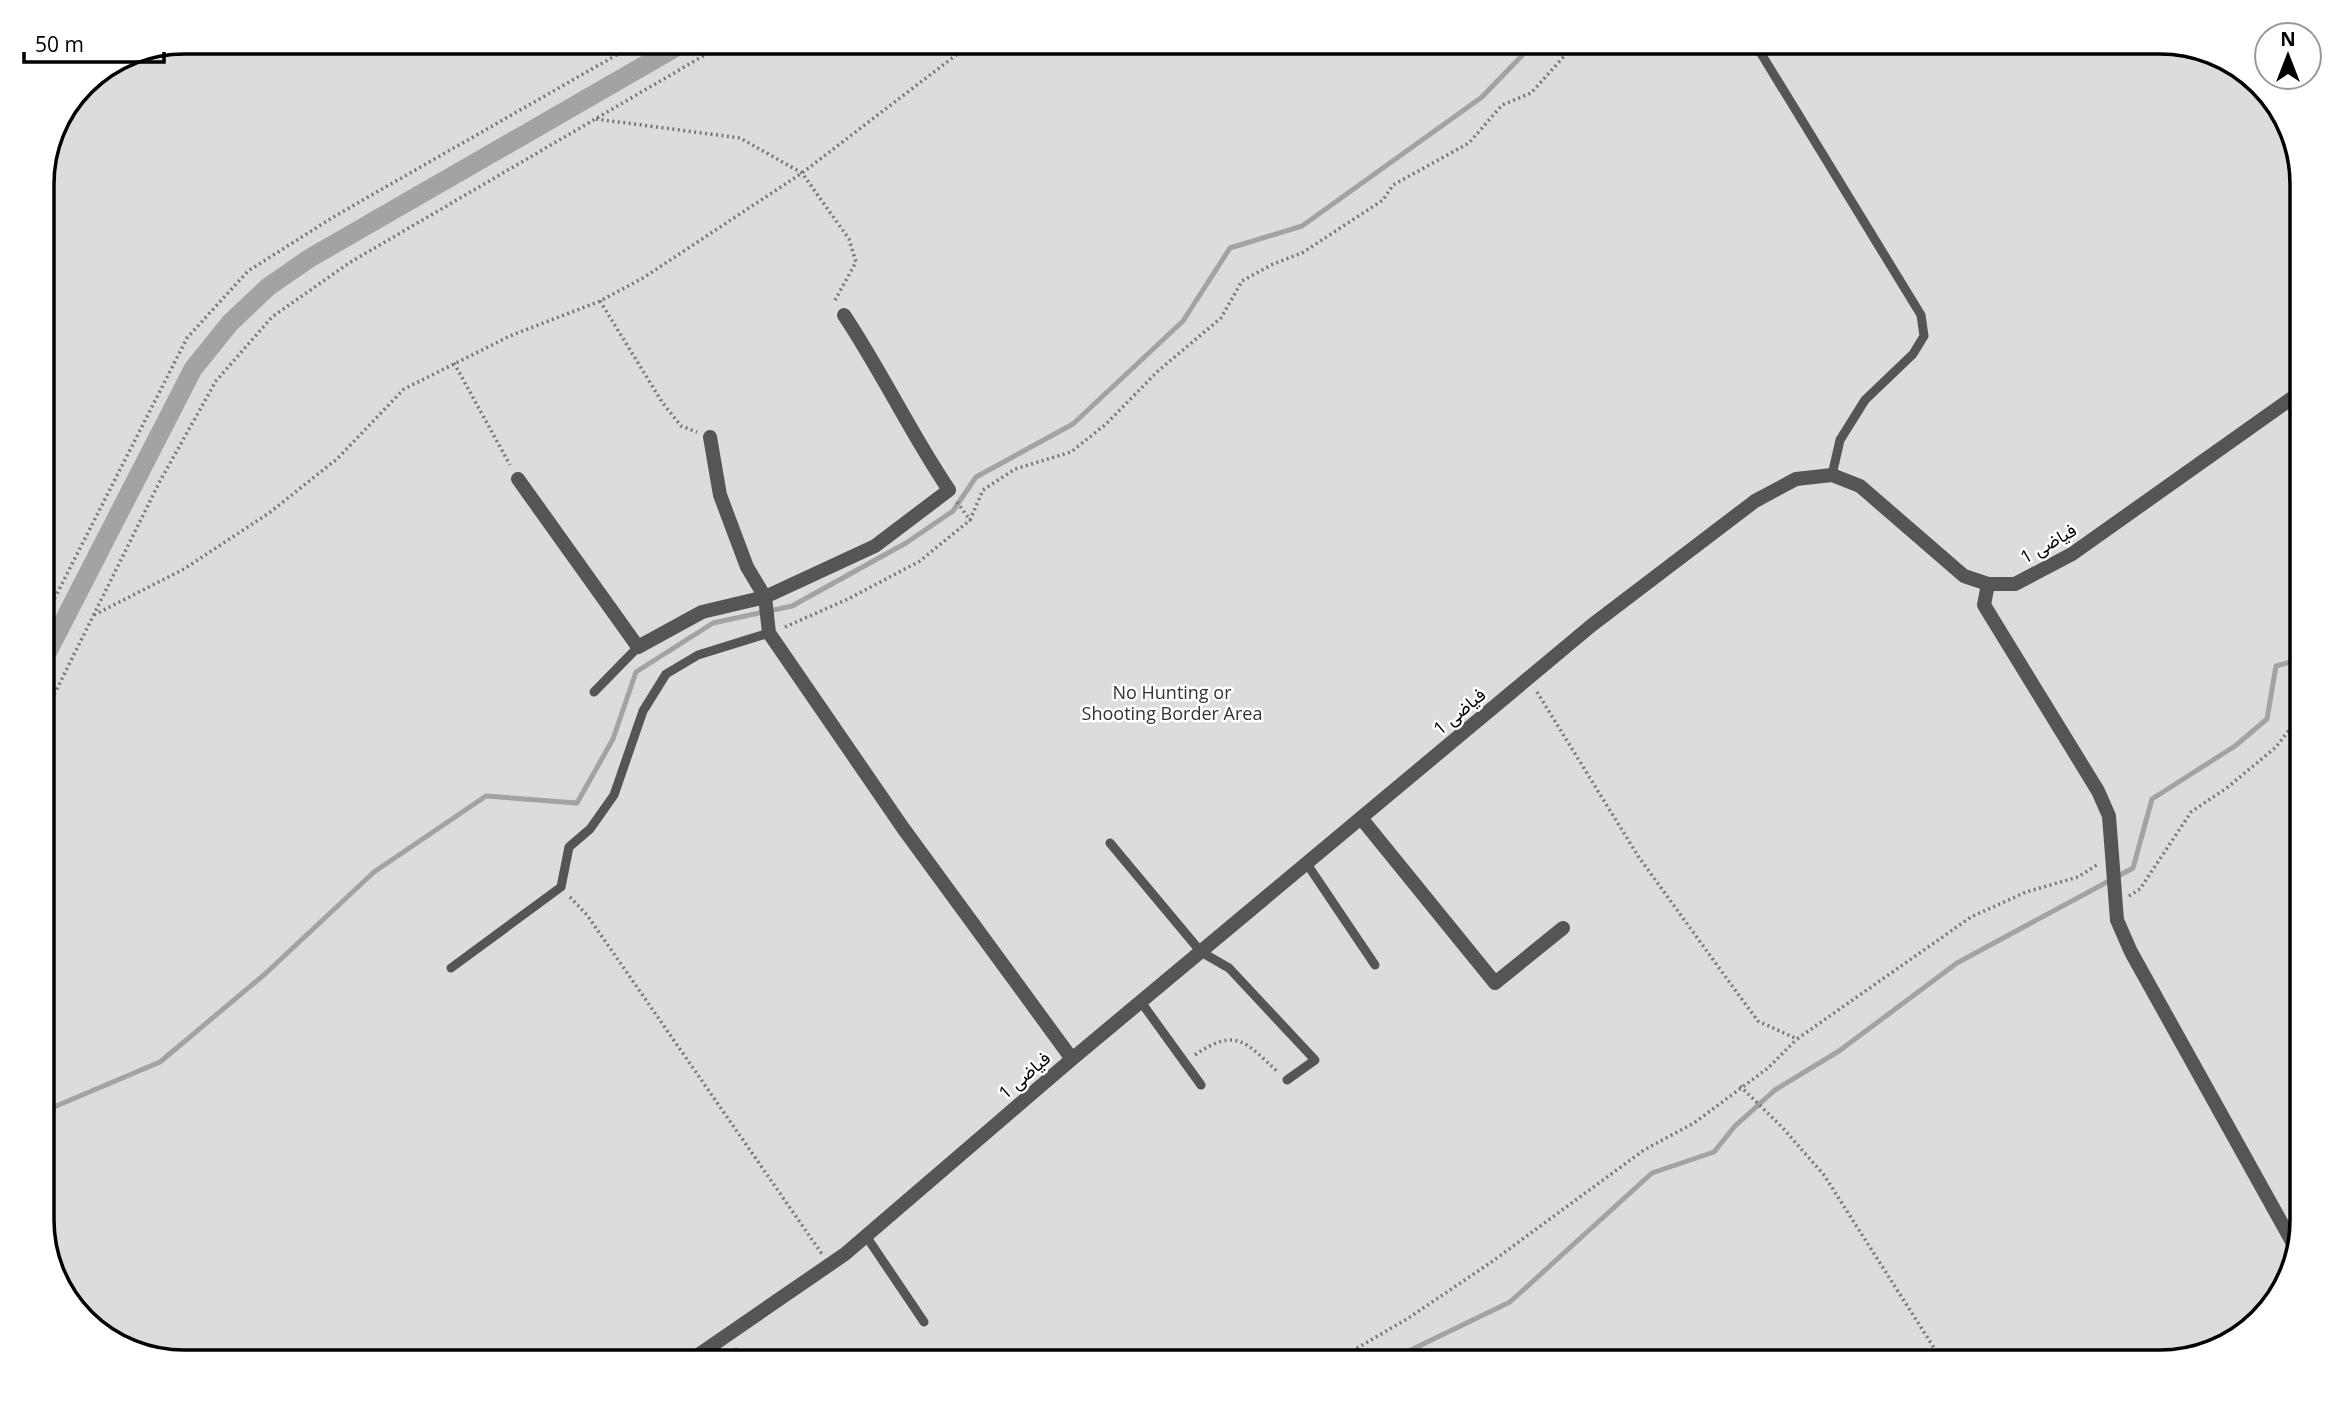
<svg xmlns="http://www.w3.org/2000/svg" width="2344" height="1404" font-family="'Open Sans',Vazirmatn,sans-serif">
<style>
.green{fill:#dcdcdc}
.lines{fill:none;stroke-linecap:round;stroke-linejoin:round}
.stream{stroke:#a3a3a3;stroke-width:5}
.canal{stroke:#a3a3a3;stroke-width:19}
.path{stroke:#777;stroke-width:3.5;stroke-dasharray:2 3.5;stroke-linecap:butt}
.lane{stroke:#555;stroke-width:9}
.street{stroke:#555;stroke-width:14}
.labels{text-anchor:middle;dominant-baseline:central;stroke-width:5;stroke-linejoin:round;paint-order:stroke}
.street-label{font-size:18px;fill:#000;stroke:#fff}
.park-label{font-size:18px;fill:#333;stroke:#fff}
.rim{fill:none;stroke:#000;stroke-width:3.5}
</style>
<rect width="100%" height="100%" fill="#fff"/>
<path class="green" d="M184 42H2160L2231 61 2283 113 2302 175V1221L2283 1291 2231 1343 2161 1362H184L113 1343 61 1291 42 1229V175L53 129 84 83 130 53Z"/>
<g class="lines">
<path class="stream" d="M42 1112 160 1062 265 974 374 872 486 796 577 803 613 739 636 672 713 623 792 606 906 543 953 511 976 477 1073 424 1183 321 1230 248 1302 226 1482 97 1535 42
M1386 1362 1510 1302 1652 1173 1714 1152 1735 1126 1775 1090 1839 1051 1957 963 2133 868 2152 799 2235 746 2267 719 2276 666 2302 659"/>
<path class="canal" d="M42 663 193 369 230 323 268 287 310 258 685 42"/>
<path class="path" d="M596 119 740 138 802 173 849 239 856 262 834 302
M600 301 662 402 681 426 697 432
M454 363 510 465
M957 502 970 520 983 490 1015 469 1071 452 1106 424 1158 371 1221 318 1242 281 1273 264 1302 253 1383 200 1393 185 1469 143 1502 105 1531 93 1577 42
M94 615 184 569 269 513 337 459 404 389 510 336 600 301 643 278 802 173 973 42
M42 623 187 338 248 271 335 216 639 42
M785 627 850 598 920 561 970 520
M1537 692 1638 856 1738 994 1758 1021 1797 1039 1971 917 2026 892 2078 877 2097 865
M42 719 160 481 216 381 272 317 349 263 727 42
M2129 896 2140 889 2191 812 2228 787 2276 747 2302 713
M570 897 587 915 822 1254
M1195 1055C1237 1026 1246 1043 1279 1073
M1740 1086 1781 1126 1824 1175 1943 1362
M735 1348 740 1362
M1333 1362 1407 1319 1490 1263 1644 1150 1694 1123 1768 1068 1797 1039"/>
<path class="lane" d="M1754 42 1921 315 1924 336 1913 354 1865 400 1840 440 1832 475
M2280 111H2281
M594 692 638 647
M1110 843 1201 952 1229 968 1315 1060 1287 1080
M1307 864 1375 965
M451 968 561 887 569 847 590 829 614 795 643 711 666 674 698 655 769 633
M1141 1002 1201 1085
M866 1236 924 1322"/>
<path class="street" d="M710 437 720 495 747 567 765 597 769 633 903 828 1072 1059
M518 479 638 647 702 612 765 597 875 546 949 490C911 434 882 372 844 315
M1988 584 1984 605 2098 791 2109 816 2117 920 2131 952 2295 1247
M1361 818 1495 983 1563 928
M688 1362 845 1254 1072 1059 1592 625 1755 501 1796 479 1832 475 1860 486 1964 576 1988 584H2015L2072 554 2302 391"/>
</g>
<g class="labels">
<g class="street-label">
<text transform="translate(2048 543) rotate(-30)">فیاضی 1</text>
<text transform="translate(1459 711) rotate(-40)">فیاضی 1</text>
<text transform="translate(1024 1075) rotate(-41)">فیاضی 1</text>
</g>
<g class="park-label">
<text x="1172" y="692">No Hunting or<tspan x="1172" dy="21">Shooting Border Area</tspan></text>
</g>
</g>
<path d="M0 0H2344V1404H0ZM184 54H2160A130 130 0 0 1 2290 184V1220A130 130 0 0 1 2160 1350H184A130 130 0 0 1 54 1220V184A130 130 0 0 1 184 54Z" fill="#fff" fill-rule="evenodd"/>
<path class="rim" d="M184 54H2160A130 130 0 0 1 2290 184V1220A130 130 0 0 1 2160 1350H184A130 130 0 0 1 54 1220V184A130 130 0 0 1 184 54Z"/>
<g transform="translate(2288 56)"><circle r="33" fill="#ffffff" stroke="#999999" stroke-width="2"/>
<path d="M0-5L12 26L0 18L-12 26Z" fill="#000000"/>
<text y="-10" font-size="19" font-weight="bold" text-anchor="middle" fill="#000000">N</text>
</g>
<path d="M24 52v10h140v-10" fill="none" stroke="#000000" stroke-width="3.5"/>
<text x="35" y="52" font-size="21" fill="#000000" stroke="#ffffff" stroke-width="5" paint-order="stroke">50 m</text>
</svg>
